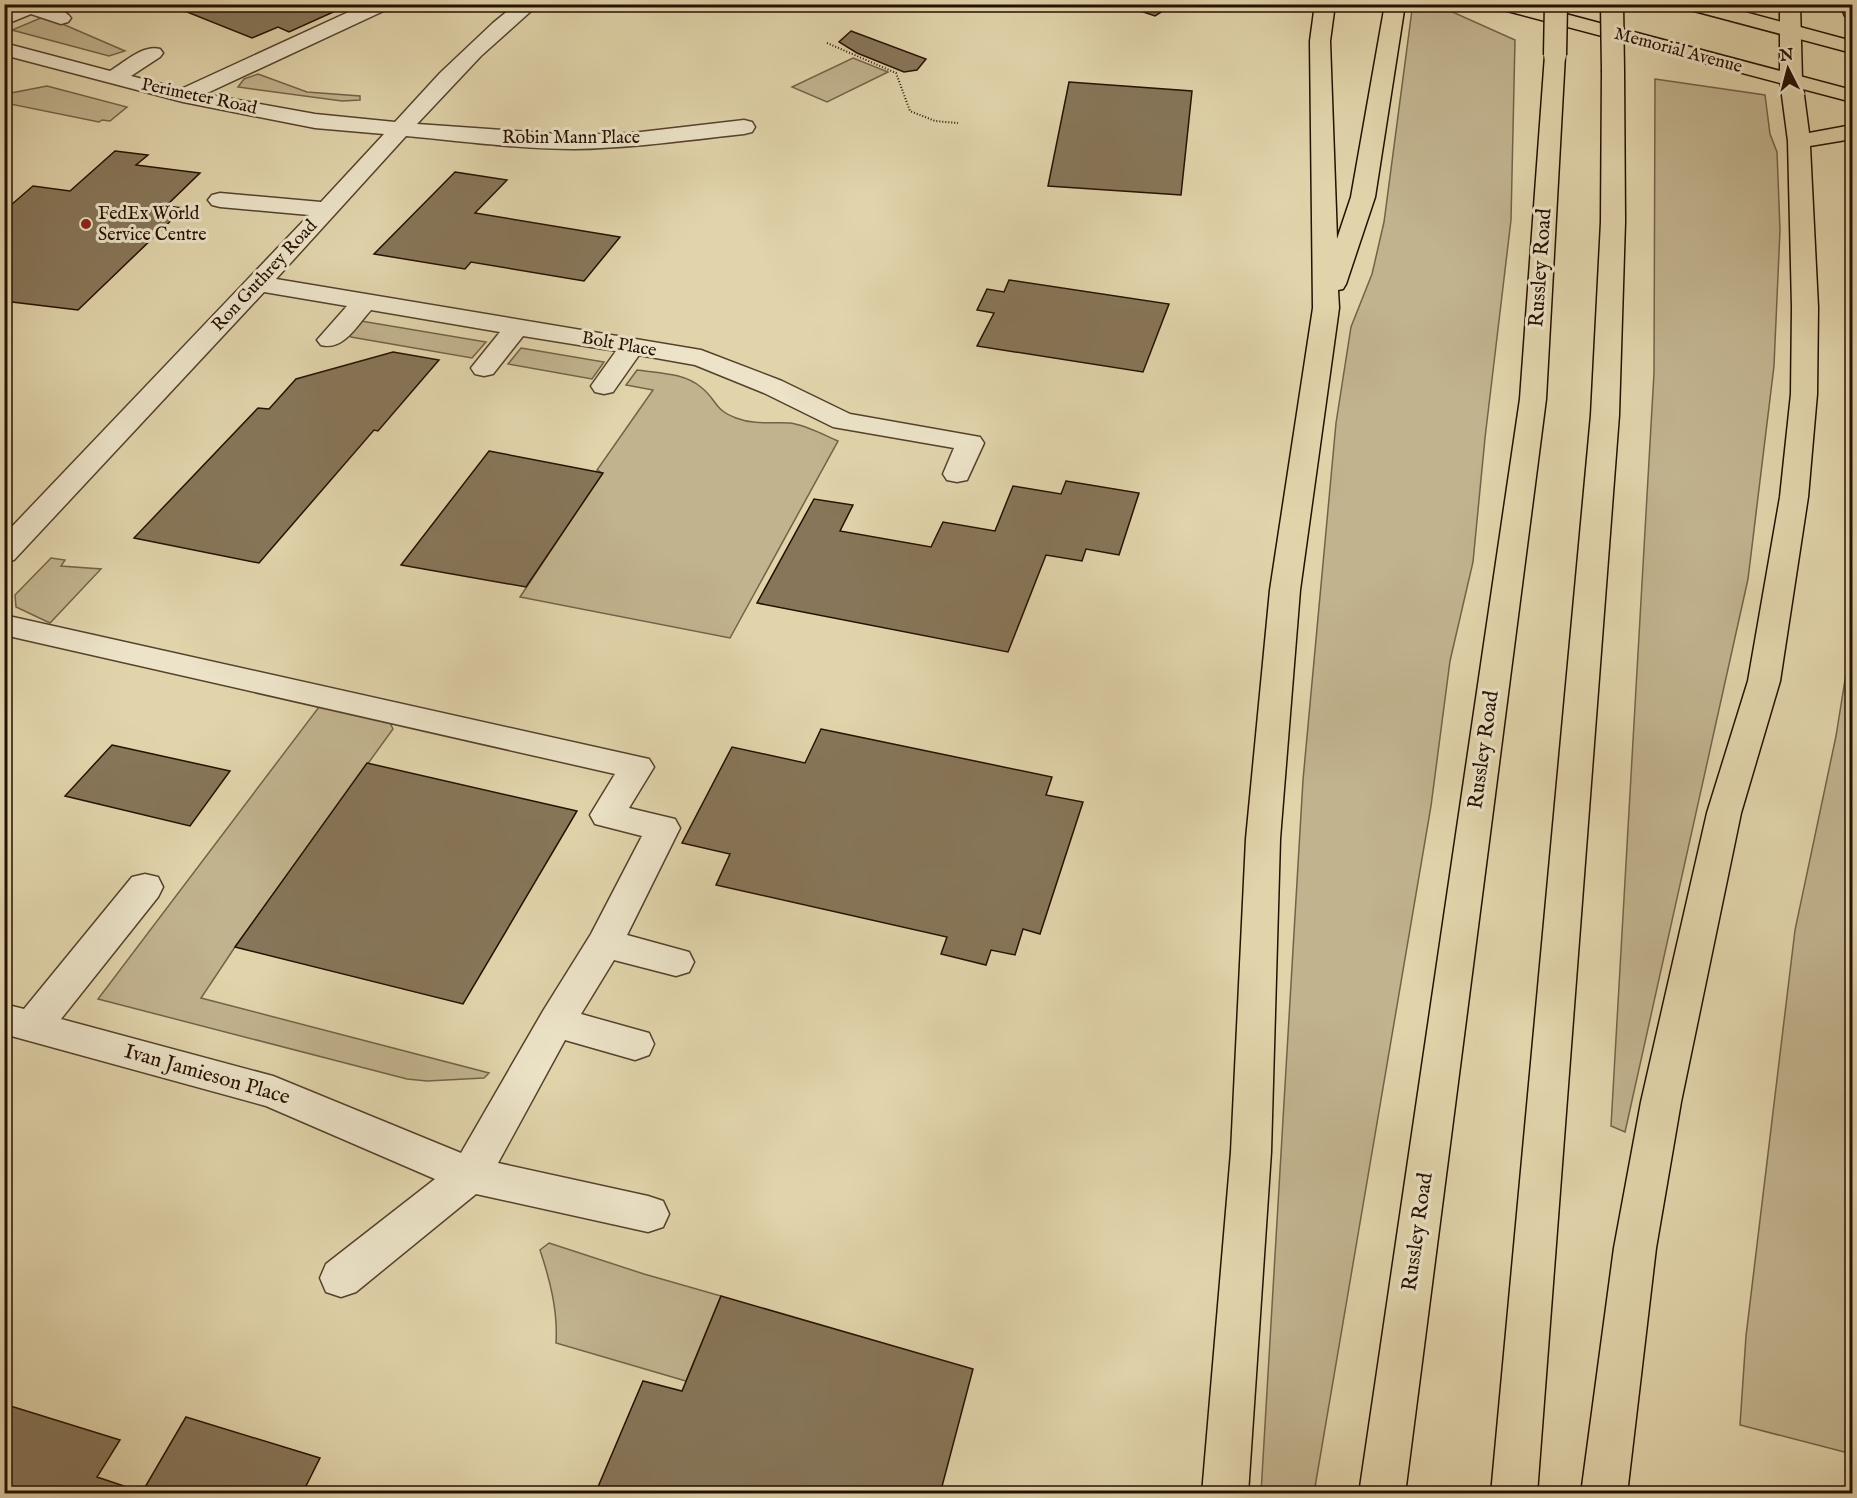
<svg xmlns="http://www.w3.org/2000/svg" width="1857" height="1498" font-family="'IM FELL English',serif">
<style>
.green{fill:#c1b38e;stroke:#746247;stroke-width:1.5}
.building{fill:#877659;stroke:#261000;stroke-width:1.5}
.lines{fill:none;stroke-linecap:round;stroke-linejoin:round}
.minor-casing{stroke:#55412b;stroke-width:3}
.major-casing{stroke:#261000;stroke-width:3}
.highway-casing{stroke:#261000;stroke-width:3}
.path{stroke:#261000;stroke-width:2;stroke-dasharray:1 2;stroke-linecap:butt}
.minor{fill:#ece3c8;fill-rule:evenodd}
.major{fill:#e1d4ab;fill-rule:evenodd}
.highway{fill:#e1d4ab;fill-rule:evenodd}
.highway-bridge-casing{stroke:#261000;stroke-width:25;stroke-linecap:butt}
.highway-bridge{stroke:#e1d4ab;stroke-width:22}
.poi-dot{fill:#8f2418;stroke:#ece3c8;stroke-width:2}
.labels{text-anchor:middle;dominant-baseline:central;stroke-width:6;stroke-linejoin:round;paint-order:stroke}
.far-street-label{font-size:18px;fill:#261000;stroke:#ece3c8}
.far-poi-label{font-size:18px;fill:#261000;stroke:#ece3c8;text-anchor:start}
.street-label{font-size:21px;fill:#261000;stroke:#ece3c8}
</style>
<rect width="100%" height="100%" fill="#e1d4ab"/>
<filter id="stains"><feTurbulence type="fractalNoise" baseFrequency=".00333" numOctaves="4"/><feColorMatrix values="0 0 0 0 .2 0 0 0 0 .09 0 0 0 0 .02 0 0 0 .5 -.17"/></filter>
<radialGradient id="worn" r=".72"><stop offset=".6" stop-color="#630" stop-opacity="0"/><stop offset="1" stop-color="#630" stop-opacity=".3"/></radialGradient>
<path class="green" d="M1418 5H1437L1515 40 1511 220 1485 438 1473 562 1450 661 1431 806 1314 1493H1261L1303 780 1336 423 1351 327 1372 274 1384 222 1412 10Z
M43 17 51 19 125 51 109 56 12 30Z
M853 58 888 72 827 102 792 87Z
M258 74 307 92 360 96V100L342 101 238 87 244 79Z
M1655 79 1765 95 1770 134 1777 152 1780 230 1774 366 1748 579 1625 1132 1611 1126 1654 373Z
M47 86 127 107 110 121 102 120 99 122 5 103 6 94Z
M361 321 486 342 472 358 351 337 349 334Z
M521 348 604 362 592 379 508 364Z
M637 370C659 373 685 373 702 388 717 400 714 410 736 418 754 425 772 422 790 423 806 425 824 435 838 441L730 638 520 597 602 473 597 470 653 390 626 385Z
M51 558 65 560 61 566 101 569 50 623 16 607 15 595Z
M1852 636V1454L1740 1425 1746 1336 1795 930 1836 736Z
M322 703 387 717 393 729 235 947 201 998 489 1073 484 1078 427 1081 407 1079 98 999Z
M549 1243 644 1274 721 1296 686 1381 556 1343C558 1311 550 1280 540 1250Z"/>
<path class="building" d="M205 4H351L289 32 278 27 252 38 187 12Z
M1120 4H1174L1155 16Z
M851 31 926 59 917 70 904 72 857 53 839 42Z
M1069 82 1192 91 1181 195 1048 186Z
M115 151 148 155 136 165 200 173 166 206 184 208 78 310 4 301V211L33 186 70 191Z
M455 172 507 180 475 213 620 237 584 281 471 262 465 269 374 254Z
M1009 280 1169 304 1143 372 977 346 994 313 977 310 987 289 1004 292Z
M393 352 439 360 378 431 374 430 259 563 134 538 258 408 269 409 296 379Z
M489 451 603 473 526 587 401 565Z
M1066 481 1139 493 1119 555 1086 549 1082 561 1046 555 1008 652 757 603 814 499 853 505 840 531 931 547 943 522 995 531 1013 486 1061 494Z
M821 729 1052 777 1046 795 1083 802 1040 934 1023 929 1015 955 991 950 986 965 941 954 947 937 716 885 730 854 682 843 732 747 805 763Z
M112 745 230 771 190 826 65 796Z
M367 763 577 811 463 1004 235 947Z
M721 1296 973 1369 940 1494H595L643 1381 682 1391Z
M4 1404 120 1440 97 1477 136 1490 134 1494H4Z
M186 1417 320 1458 302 1494H141Z"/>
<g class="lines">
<defs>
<path id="minor" d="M19 4C35 4 61 4 71 18L68 22 61 24 31 14 4 25V11Z
M366 4H393L390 8 205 94 315 114 395 122 440 73 493 23 516 4H539L481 56 417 124 573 135 632 133 744 120 752 122 755 127 752 132 744 134C688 140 632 148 575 149 519 149 462 141 406 136L276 279 701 350 782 381 850 414 980 437 984 443 967 480 957 482 947 480 943 474 954 448 833 427 764 393 695 365 639 355 613 392 604 394 595 392 591 386 616 351 523 336 493 374 484 376 475 374 471 368 500 332 371 310C357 325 344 351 321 345L317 340 347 306 264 292 14 560 4 562V535L309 215 220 207 212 205 208 200 212 195 220 193 321 202 384 134 315 128 183 102 4 55V43L110 71C125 62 143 44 160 49L163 53 160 57 131 76 181 89Z
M4 615 649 759 654 767 629 808 675 819 680 828 627 935 689 952 694 962 689 972 676 976 614 960 581 1014 649 1033 654 1044 649 1055 635 1060 565 1040 498 1163 648 1196 663 1201 669 1214 663 1227 648 1232 476 1194 356 1292 341 1297 326 1292 320 1278 326 1264 435 1179 266 1106 4 1034V1004L24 1009 132 877 145 874 158 877 163 887 158 897 61 1019 273 1076 461 1153 543 1011 591 934 642 836 595 824 590 815 615 774 4 635Z"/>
<path id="major" d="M1493 4H1528L1852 90V102L1496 8Z
M1680 4H1715L1852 41V53L1683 8Z"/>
<path id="highway" d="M1315 4H1335L1330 41 1337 239 1351 197 1385 4H1405L1375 197 1346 284 1343 289 1338 290 1339 308 1300 590 1280 839 1271 1152 1248 1494H1202L1231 1152 1246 839 1270 590 1313 308 1310 41Z
M1780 4H1800L1802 80 1809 133 1852 125V139L1810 146 1818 307 1817 394 1808 497 1780 681 1741 813 1681 1102 1656 1248 1627 1494H1581L1614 1248 1641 1102 1707 813 1748 681 1780 497 1791 394 1792 307 1788 141 1780 80Z
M1840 4H1852V18L1845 16Z
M1555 49 1562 51 1565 55 1546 399 1405 1494H1359L1520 399 1545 55 1548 51Z
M1613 65 1620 67 1624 71 1625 222 1619 415 1537 1494H1491L1591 415 1601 222 1602 71 1606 67Z"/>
</defs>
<use href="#minor" class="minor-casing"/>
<use href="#major" class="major-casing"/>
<use href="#highway" class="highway-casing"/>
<path class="path" d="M827 43 896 73 910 111 935 121 958 123"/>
<use href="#minor" class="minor"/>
<use href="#major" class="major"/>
<use href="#highway" class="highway"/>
<defs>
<path id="highway-bridge" d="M1612 4 1613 71
M1555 55 1556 4"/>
</defs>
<use href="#highway-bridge" class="highway-bridge-casing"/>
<use href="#highway-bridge" class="highway-bridge"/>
</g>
<circle class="poi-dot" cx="86" cy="224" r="6"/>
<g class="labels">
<g class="far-street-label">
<text transform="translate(1678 51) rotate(15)">Memorial Avenue</text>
<text transform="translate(199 97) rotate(12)">Perimeter Road</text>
<text x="571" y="138">Robin Mann Place</text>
<text transform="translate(265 276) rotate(-47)">Ron Guthrey Road</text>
<text transform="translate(619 345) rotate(10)">Bolt Place</text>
</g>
<g class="far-poi-label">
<text x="98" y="214">FedEx World<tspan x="98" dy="21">Service Centre</tspan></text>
</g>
<g class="street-label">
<text transform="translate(1541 268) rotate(-86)">Russley Road</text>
<text transform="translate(1484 750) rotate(-82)">Russley Road</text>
<text transform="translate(207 1075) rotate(16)">Ivan Jamieson Place</text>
<text transform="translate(1418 1232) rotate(-82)">Russley Road</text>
</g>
</g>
<rect width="1857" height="1498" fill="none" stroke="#e1d4ab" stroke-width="24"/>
<rect x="6" y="6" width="1845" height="1486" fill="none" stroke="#261000" stroke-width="3"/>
<rect x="12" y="12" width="1833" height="1474" fill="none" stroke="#261000" stroke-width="1.5"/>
<g transform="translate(1788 69) rotate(354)" stroke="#ece3c8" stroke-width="4.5" paint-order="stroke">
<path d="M0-4.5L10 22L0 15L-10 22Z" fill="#261000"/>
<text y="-9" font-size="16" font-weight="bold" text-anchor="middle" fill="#261000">N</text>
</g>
<rect width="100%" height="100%" filter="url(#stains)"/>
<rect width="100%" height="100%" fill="url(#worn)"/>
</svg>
